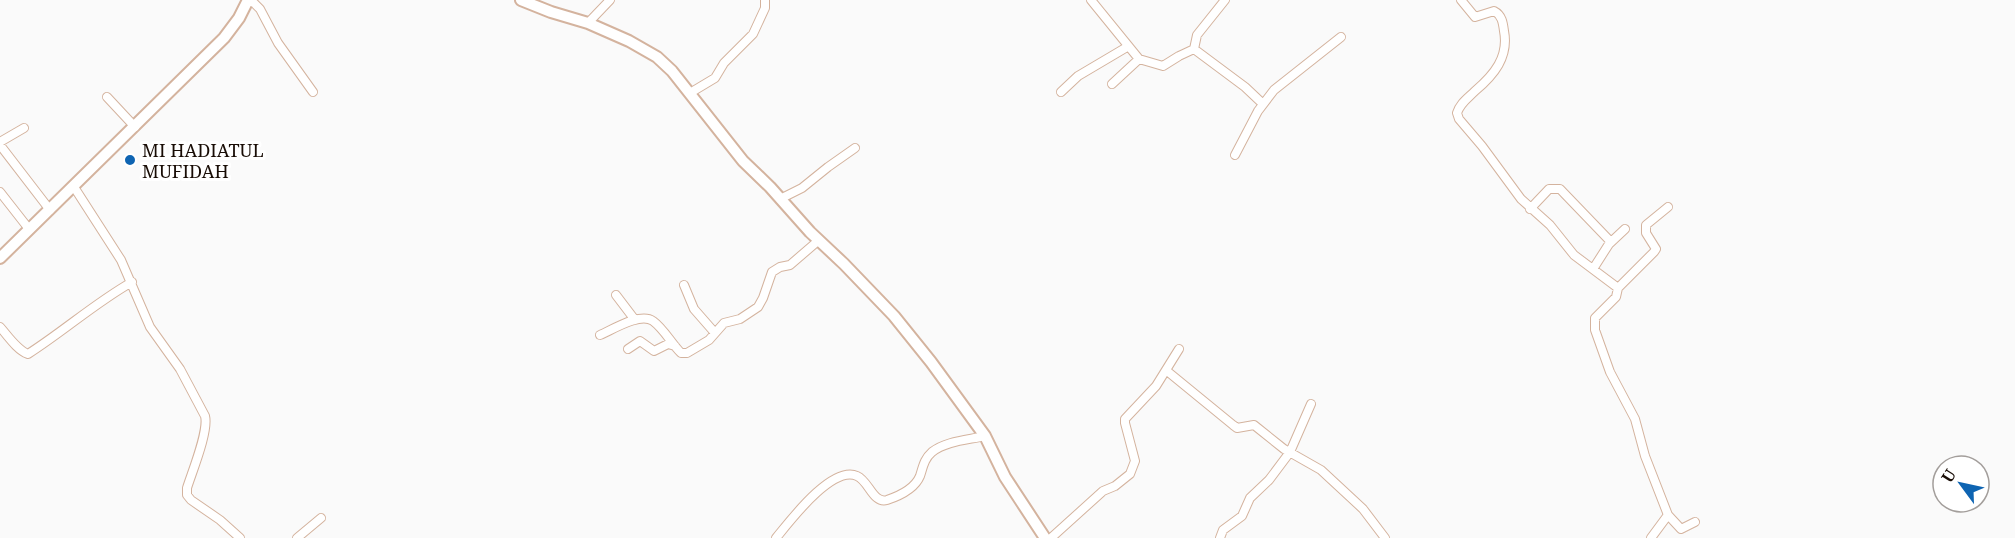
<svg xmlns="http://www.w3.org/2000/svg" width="2015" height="538" font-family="'Noto Serif',serif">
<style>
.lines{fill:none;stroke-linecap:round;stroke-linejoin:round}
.minor-casing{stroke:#d4b39e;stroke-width:10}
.tertiary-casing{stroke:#d4b39e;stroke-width:14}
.minor{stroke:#fff;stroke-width:8}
.tertiary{stroke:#fff;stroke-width:10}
.poi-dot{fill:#0e64b2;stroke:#fff;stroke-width:2}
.labels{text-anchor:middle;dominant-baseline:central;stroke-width:6;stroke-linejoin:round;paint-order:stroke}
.poi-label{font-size:18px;fill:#190d06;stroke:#fff;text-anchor:start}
</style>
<rect width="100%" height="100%" fill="#fafafa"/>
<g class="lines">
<defs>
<path id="minor" d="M1091 0 1139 59 1163 66 1179 56 1194 49 1197 35 1225 0
M1461 0 1475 17 1494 11C1502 15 1503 23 1504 31 1509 57 1494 75 1475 91 1468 98 1460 103 1457 113L1459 119 1482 146 1521 199 1550 225 1574 255 1618 288 1616 297 1595 318V330L1610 372 1635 419 1645 456 1668 515 1651 538
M248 1 254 3 260 9 278 43 313 92
M588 23 610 0
M1194 49 1245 87 1263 104
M1112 84 1139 59
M1061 92 1078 76 1127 47
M690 93 715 78 724 63 753 34 765 8V0
M107 97 135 127
M0 142 24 128
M0 145 50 210
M1235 155 1258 111 1274 90 1341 37
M74 187 121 260 150 327 180 369 205 416C209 431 192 472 187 488V495L191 500 220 520 240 538
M0 192 29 229
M780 199 802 188 828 167 855 148
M1530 209 1549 189H1560L1611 242
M1593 269 1609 244 1625 229
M684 285 694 309 715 333
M1618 288 1654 252 1656 249 1646 233V225L1668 207
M616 295 635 320
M0 327C8 336 17 350 28 354 64 331 95 303 132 282
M600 335C612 330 640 312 653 321 664 329 671 343 681 353H687L709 340 724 323 740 319 758 307 763 298 772 272 780 267 790 265 819 240
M628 349 640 341 654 351 668 344 675 346
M1167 371 1233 425 1237 428 1254 425 1284 449 1321 470 1363 509 1385 538
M1668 515 1681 529 1695 522
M297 538 321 518
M776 538C790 521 832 465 857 476 869 481 873 504 887 500 899 496 915 488 920 476 923 467 924 459 932 452 946 441 968 440 985 436
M1051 538 1103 491 1115 486 1130 474 1135 461 1125 423V419L1156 386 1179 349
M1220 538 1223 530 1242 516 1250 498 1269 480 1290 452 1311 404"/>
<path id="tertiary" d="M521 0 551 12 588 23 629 41 657 57 672 71 743 161 770 187 810 232 844 264 894 316 931 362 985 436 1005 477 1045 538
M0 258 224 38 239 18 248 0"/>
</defs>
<use href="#minor" class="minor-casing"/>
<use href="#tertiary" class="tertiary-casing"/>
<use href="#minor" class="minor"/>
<use href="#tertiary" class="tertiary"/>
</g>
<circle class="poi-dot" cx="130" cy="160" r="6"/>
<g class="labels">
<g class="poi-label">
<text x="142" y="150">MI HADIATUL<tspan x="142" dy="21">MUFIDAH</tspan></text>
</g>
</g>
<g transform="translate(1961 484) rotate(303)"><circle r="28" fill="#ffffff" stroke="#a39e9b" stroke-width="1.5"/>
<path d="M0-4.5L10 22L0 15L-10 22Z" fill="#0e64b2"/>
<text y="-9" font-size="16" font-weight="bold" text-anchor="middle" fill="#190d06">U</text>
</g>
</svg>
